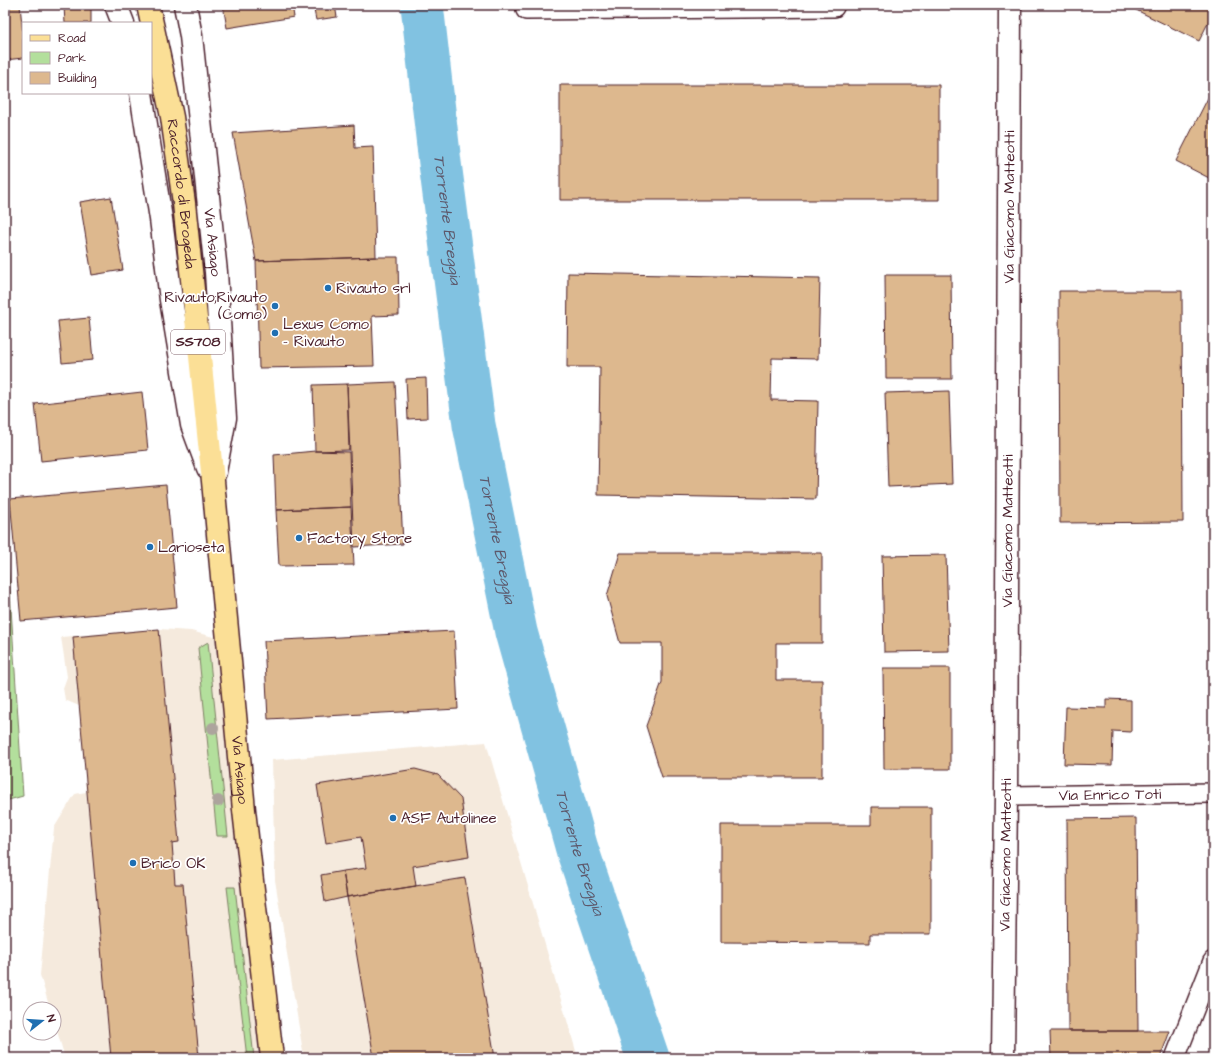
<svg xmlns="http://www.w3.org/2000/svg" width="1218" height="1063" font-family="'Architects Daughter',sans-serif">
<style>
.built{fill:#f5eadd}
.green{fill:#b3df9c;stroke:#7e7f64}
.lines{fill:none;stroke-linecap:round;stroke-linejoin:round}
.river{stroke:#81c2e1;stroke-width:43}
.building{fill:#ddb88e;stroke:#4a1f2b}
.street-casing{stroke:#4a1f2b;stroke-width:22}
.secondary-casing{stroke:#4a1f2b;stroke-width:25}
.primary-casing{stroke:#4a1f2b;stroke-width:25}
.street{stroke:#fff;stroke-width:19}
.secondary{stroke:#fff;stroke-width:22}
.primary{stroke:#fbdf96;stroke-width:22}
.tree{fill:#ada49d}
.poi-dot{fill:#1f6fb2;stroke:#fff;stroke-width:1.5}
.labels{text-anchor:middle;dominant-baseline:central;stroke-width:3.5;stroke-linejoin:round;paint-order:stroke}
.shield{fill:#fff;stroke:#80626b;stroke-width:1}
.shield-label{font-size:14px;font-weight:bold;fill:#4a1f2b}
.street-label{font-size:15px;fill:#4a1f2b;stroke:#fff}
.poi-label{font-size:15px;fill:#4a1f2b;stroke:#fff;text-anchor:start}
.water-label{font-size:16px;font-style:italic;fill:#5d586b;stroke:#fff}
</style>
<rect width="100%" height="100%" fill="#fff"/>
<filter id="ink" filterUnits="userSpaceOnUse"><feTurbulence type="fractalNoise" baseFrequency=".025" numOctaves="2"/><feDisplacementMap in="SourceGraphic" scale="8" xChannelSelector="R" yChannelSelector="G"/><feConvolveMatrix kernelMatrix="1 2 1 2 8 2 1 2 1" color-interpolation-filters="sRGB"/></filter>
<g filter="url(#ink)">
<path class="built" d="M159 629 191 631 228 641 272 1058H65L54 1021V1009H50L40 975 54 828 75 794 86 792 79 706 65 700 63 688 67 677 61 637Z
M486 742 578 1058H304L275 880 272 760Z"/>
<path class="green" d="M5 514 23 796 5 801Z
M208 642 228 836H217L198 648Z
M227 887H235L254 1058H247Z"/>
<g class="lines">
<path class="river" id="s1" d="M422 5 440 163 474 425 516 632 577 849 648 1058"/>
</g>
<path class="building" d="M5 5H20L23 35V58L5 60Z
M91 5V23H65L64 6Z
M223 5H292L294 17 227 28Z
M313 5H335L337 17 316 20Z
M1126 5H1213V13L1199 41Z
M560 85H939V200H560Z
M1213 88V180L1176 161Z
M354 125 355 148 373 147 376 257 256 261 233 133Z
M111 197 123 270 92 275 80 202Z
M376 257H398L399 315 372 316 374 366 259 368 256 261Z
M568 273 820 278 818 359 772 358 771 400 818 401 816 499 598 495 600 367H567Z
M885 275H951L952 379H886Z
M1059 291H1182L1183 522 1060 523Z
M89 318 93 360 62 363 58 321Z
M426 378 427 418 408 419 406 379Z
M395 382 403 544 354 547 347 384Z
M347 384 349 450 315 451 313 385Z
M949 391 952 484 888 487 885 393Z
M142 392 148 450 41 461 35 404Z
M315 451 349 452 351 507 276 510 274 455Z
M166 485 177 607 21 621 10 499Z
M351 507 354 565 279 566 276 510Z
M620 553H822V643H776V680H822V777H662L646 726 662 682V643H620L607 596Z
M946 555 949 651 884 652 882 556Z
M159 629 179 842 172 843 175 884H183L199 1058H111L73 637Z
M454 631 458 709 268 719 264 641Z
M883 668H950V769H884Z
M1106 699 1131 700V732L1113 731 1112 765 1064 764 1066 707 1106 708Z
M415 769 438 775 461 799 469 857 413 866 416 886 347 897 343 871 366 868 361 837 326 843 317 785Z
M871 807H931V934H870V943L721 942V825H871Z
M1136 818 1138 1031H1068L1067 819Z
M343 871 347 897 325 902 321 875Z
M465 878 495 1058H374L347 897Z
M1050 1031H1170L1160 1058H1051Z"/>
<g class="lines">
<defs>
<g id="street">
<path d="M526 10 834 7V5"/>
<path id="s2" d="M1006 796 1213 793"/>
<path d="M1175 1058 1213 961"/>
</g>
<g id="secondary">
<path d="M116 5 123 23"/>
<path id="s3" d="M185 5 191 36 216 272 225 418 215 472"/>
<path d="M141 93 161 219 171 300 192 425 208 468"/>
<path id="s4" d="M1003 1058 1006 796 1010 5"/>
</g>
<g id="primary">
<path id="s5" d="M148 5 172 117 184 203 213 481 244 810 272 1058"/>
</g>
</defs>
<use href="#street" class="street-casing"/>
<use href="#secondary" class="secondary-casing"/>
<use href="#primary" class="primary-casing"/>
<use href="#street" class="street"/>
<use href="#secondary" class="secondary"/>
<use href="#primary" class="primary"/>
</g>
<g class="tree">
<circle cx="213" cy="728" r="6"/>
<circle cx="218" cy="801" r="6"/>
</g>
</g>
<g class="poi-dot">
<circle cx="328" cy="288" r="4"/>
<circle cx="275" cy="306" r="4"/>
<circle cx="275" cy="333" r="4"/>
<circle cx="299" cy="538" r="4"/>
<circle cx="150" cy="547" r="4"/>
<circle cx="393" cy="818" r="4"/>
<circle cx="133" cy="863" r="4"/>
</g>
<g class="labels">
<rect class="shield" x="171" y="330" width="54" height="24" rx="3"/>
<g class="shield-label">
<text x="198" y="342">SS708</text>
</g>
<g class="street-label">
<text stroke="none"><textPath href="#s5" startOffset="192">Raccordo di Brogeda</textPath></text>
<text stroke="none"><textPath href="#s4" startOffset="851">Via Giacomo Matteotti</textPath></text>
<text stroke="none"><textPath href="#s3" startOffset="239">Via Asiago</textPath></text>
<text stroke="none"><textPath href="#s4" startOffset="527">Via Giacomo Matteotti</textPath></text>
<text stroke="none"><textPath href="#s5" startOffset="771">Via Asiago</textPath></text>
<text stroke="none"><textPath href="#s2" startOffset="104">Via Enrico Toti</textPath></text>
<text stroke="none"><textPath href="#s4" startOffset="203">Via Giacomo Matteotti</textPath></text>
</g>
<g class="poi-label">
<text x="336" y="288">Rivauto srl</text>
<text x="267" y="297" text-anchor="end">Rivauto;Rivauto<tspan x="267" dy="17">(Como)</tspan></text>
<text x="283" y="324">Lexus Como<tspan x="283" dy="17">- Rivauto</tspan></text>
<text x="307" y="538">Factory Store</text>
<text x="158" y="547">Larioseta</text>
<text x="401" y="818">ASF Autolinee</text>
<text x="141" y="863">Brico OK</text>
</g>
<g class="water-label">
<text stroke="none"><textPath href="#s1" startOffset="216">Torrente Breggia</textPath></text>
<text stroke="none"><textPath href="#s1" startOffset="540">Torrente Breggia</textPath></text>
<text stroke="none"><textPath href="#s1" startOffset="864">Torrente Breggia</textPath></text>
</g>
</g>
<rect width="1218" height="1063" fill="none" stroke="#fff" stroke-width="20"/>
<rect x="10" y="10" width="1198" height="1043" fill="none" stroke="#4a1f2b" stroke-width="1.5" filter="url(#ink)"/>
<rect x="22" y="22" width="130" height="72" fill="#ffffff" stroke="#b7a5aa"/>
<rect x="30" y="35" width="20" height="6" fill="#fbdf96" stroke="#b7a5aa"/>
<text x="58" y="42" font-size="12" fill="#4a1f2b">Road</text>
<rect x="30" y="52" width="20" height="12" fill="#b3df9c" stroke="#b7a5aa"/>
<text x="58" y="62" font-size="12" fill="#4a1f2b">Park</text>
<rect x="30" y="72" width="20" height="12" fill="#ddb88e" stroke="#b7a5aa"/>
<text x="58" y="82" font-size="12" fill="#4a1f2b">Building</text>
<g transform="translate(42 1021) rotate(73)"><circle r="19" fill="#ffffff" stroke="#b7a5aa"/>
<path d="M0-3L7 15L0 10L-7 15Z" fill="#1f6fb2"/>
<text y="-6" font-size="11" font-weight="bold" text-anchor="middle" fill="#4a1f2b">N</text>
</g>
</svg>
